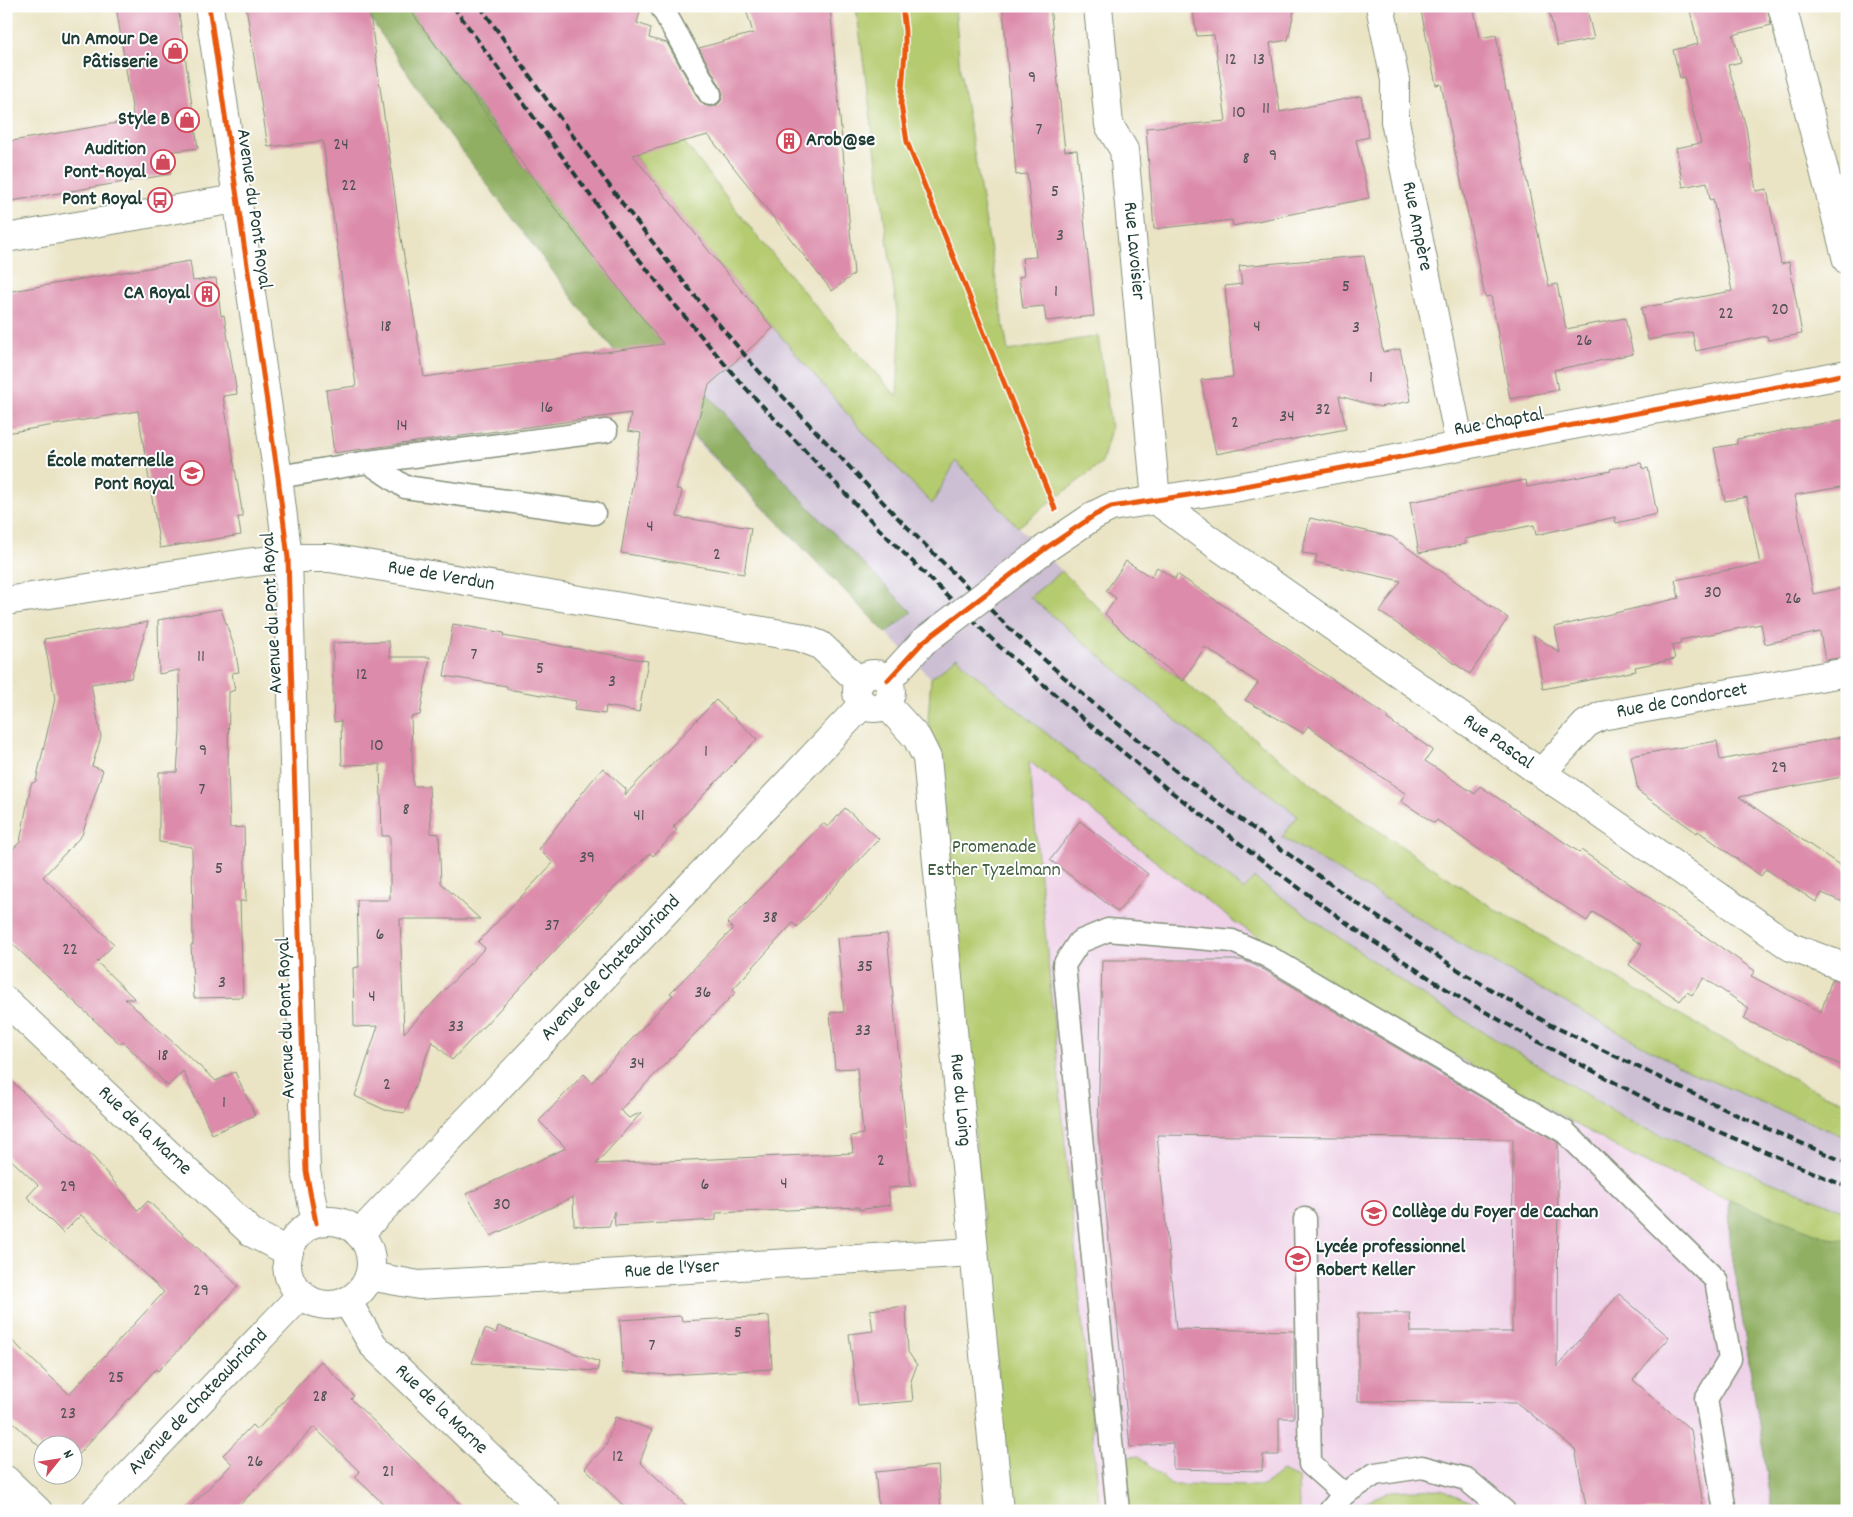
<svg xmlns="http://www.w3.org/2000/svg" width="1853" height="1517" font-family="Dekko,sans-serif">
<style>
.built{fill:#eed0e7}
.industrial{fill:#ccbed3}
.green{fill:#b5cb6f;stroke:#6a8452}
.forest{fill:#90af62;stroke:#58764b}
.building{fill:#dc8caa}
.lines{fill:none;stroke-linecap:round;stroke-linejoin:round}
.lane-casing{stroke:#84907c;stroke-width:25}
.street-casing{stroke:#84907c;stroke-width:30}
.lane{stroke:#fff;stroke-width:22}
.street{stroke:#fff;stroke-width:28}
.rail{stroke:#1f3d34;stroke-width:4;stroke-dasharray:8 4;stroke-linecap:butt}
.street-bridge-casing{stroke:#84907c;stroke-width:30;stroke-linecap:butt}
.street-bridge{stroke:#fff;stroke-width:28}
.cycleway-casing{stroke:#fff;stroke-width:8}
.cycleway{stroke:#e8590c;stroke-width:5}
.labels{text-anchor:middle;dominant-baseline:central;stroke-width:4;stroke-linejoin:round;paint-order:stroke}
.number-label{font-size:18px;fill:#4e5152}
.poi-label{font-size:20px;font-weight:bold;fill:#1f3d34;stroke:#fff;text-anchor:end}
.street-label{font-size:20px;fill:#1f3d34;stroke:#fff}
.park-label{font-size:20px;fill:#446043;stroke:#fff}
</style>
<rect width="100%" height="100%" fill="#fff"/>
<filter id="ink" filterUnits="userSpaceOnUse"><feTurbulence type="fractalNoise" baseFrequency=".02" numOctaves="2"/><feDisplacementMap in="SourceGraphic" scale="10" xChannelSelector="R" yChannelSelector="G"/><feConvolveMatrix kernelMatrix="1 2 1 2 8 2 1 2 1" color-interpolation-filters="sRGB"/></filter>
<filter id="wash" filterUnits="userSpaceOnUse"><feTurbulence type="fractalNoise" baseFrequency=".0096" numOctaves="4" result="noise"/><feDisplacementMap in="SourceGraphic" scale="20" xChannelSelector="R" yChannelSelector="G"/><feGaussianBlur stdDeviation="1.12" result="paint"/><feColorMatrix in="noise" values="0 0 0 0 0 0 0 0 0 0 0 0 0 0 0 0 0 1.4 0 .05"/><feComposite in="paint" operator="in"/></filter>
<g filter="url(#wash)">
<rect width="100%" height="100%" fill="#eae4c5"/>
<path class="built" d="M1029 760 1174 876 1232 920 1729 1200 1847 1511H1100Z"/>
<path class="industrial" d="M362 6H580L744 220 825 317 1005 514 1131 640 1324 794 1493 908 1617 981 1807 1087 1847 1103V1244L1632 1156 1232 920 1174 876 931 678 692 437 591 322 450 135Z"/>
<path class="green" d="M580 6 744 220 825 317 897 397 900 335 856 6H955L960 71 1008 351 1098 336 1111 428 1102 463 1018 527 956 461 932 504 863 432 720 265 650 177 582 83Z
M1062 571 1131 640 1324 794 1493 908 1807 1087 1847 1103V1138L1692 1073 1471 950 1282 837 1298 816 1203 743 1030 597Z
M957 657 972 672 1127 800 1244 890 1254 878 1414 990 1635 1124 1731 1165 1847 1212V1511H1773L1730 1241 1729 1200 1632 1156 1330 985 1232 920 1174 876 1029 761 1100 1511H1011L941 778 928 720 931 678Z
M1139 1456 1171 1485 1263 1486 1282 1471 1298 1478 1299 1511H1127L1122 1464 1130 1457Z
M1441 1489 1473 1503 1481 1511H1354L1357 1505 1390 1491Z"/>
<path class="forest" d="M362 6H407C560 223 722 427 912 612L886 633 637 378 591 322 450 135Z
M1729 1200 1828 1238 1847 1240V1511H1773L1730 1241Z"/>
<g id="blocks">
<path class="building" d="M116 6H178L198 148 168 152 171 174 6 202V142L134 120Z
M246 6H369L399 226 424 377 663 344 554 207 407 6H617L640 12 637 23 651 28 649 38 667 43 699 100 704 105 710 107 716 106 721 101 723 94 721 88 699 48 753 33 745 6H830L854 274 832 291 708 135 633 155 720 265 773 328 709 385 676 489 682 490 677 517 751 528 744 574 621 553 641 433 628 431 631 413 334 453 326 390 356 386 323 141 268 147Z
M1003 6H1050L1065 151 1077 150 1094 316 1046 321 1044 306 1023 308 1019 277 1024 276 1022 258 1036 257 1027 174 1016 175Z
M1192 6H1295L1288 40 1270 43 1280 112 1361 96 1369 137 1356 140 1369 198 1233 226 1232 220 1154 229 1146 128 1226 121 1214 35 1197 36Z
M1420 6H1473L1480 38 1496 35 1506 91H1508L1549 286 1557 284 1566 329 1625 318 1633 354 1554 370 1558 390 1510 399 1491 296 1485 297 1441 84 1436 85Z
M1548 6H1586L1594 39 1557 46Z
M1689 6H1767L1771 25 1733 35 1741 62 1728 65 1746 127 1756 191 1767 189 1781 264 1789 262 1802 334 1768 340 1767 336 1696 351 1692 332 1648 340 1641 308 1732 291 1713 199 1710 200 1707 182 1683 187 1676 148 1701 143 1684 77 1680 78 1673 50 1698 44Z
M1364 256 1383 352 1400 349 1411 401 1380 407 1339 396 1346 429 1216 454 1201 380 1233 377 1225 286 1242 284 1239 266Z
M190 261 193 281 216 278 221 316 224 315 237 394 223 396 243 517H238L241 535 160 548 138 411 6 433V292Z
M1847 419V486L1795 495 1813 594 1847 587V657L1825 660 1820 632 1765 644 1761 624 1680 640 1681 644 1672 646 1675 659 1635 667 1636 671 1543 689 1534 635 1560 653 1555 627 1679 598 1675 580 1760 564 1747 497 1725 501 1714 448 1737 444V439Z
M1641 463 1643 469 1648 468 1657 514 1616 523 1615 517 1536 535 1534 525 1465 539 1466 544 1419 553 1410 502 1526 480 1527 487 1611 471 1610 469Z
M1310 518 1392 537 1508 618 1470 674 1380 612 1401 581 1315 562 1317 555 1302 553Z
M1126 561 1151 577 1157 567 1175 579 1177 574 1388 717 1387 719 1433 750 1425 761 1475 794 1480 786 1579 852 1581 850 1755 971 1751 976 1821 1012 1832 979 1847 983V1068L1744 1019 1749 1008 1704 978 1692 995 1687 992 1680 1001 1629 965 1642 945 1593 912 1587 921 1504 867 1437 820 1434 823 1401 801 1406 794 1308 726 1303 733 1245 700 1258 683 1205 647 1183 681 1127 636 1105 614 1116 598 1106 591Z
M221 609 235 649 239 672 232 673 235 690 229 692 228 770 230 828 244 827 246 901H240L243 997 194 998 191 945H193L192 847 159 842V772H177L180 732 179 670 159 674 158 620Z
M148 622 131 678 91 684 101 737 92 766 103 770 82 835 43 877 114 944 97 962 135 999H125L216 1081 235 1072 255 1115 212 1134 183 1071 168 1086 123 1042 120 1044 6 938V855L20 842 31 784 36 781 55 699 44 639Z
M453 624 504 633 503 636 648 661 639 712 606 706 605 714 574 710 576 701 507 689V686L444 676Z
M389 641 390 657H430L420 715 411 717 413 786H429L431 833 439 834 441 883 480 919H400L404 1033 485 948 478 942 553 863 539 849 590 783 603 768 626 789 625 795 716 700 757 739 673 827 677 830 653 856 650 853 609 893 452 1060 432 1041 405 1113 385 1110 355 1096 378 1026 354 1027 353 968 359 967 357 900H390V836H382L380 764 342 765 341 721 334 722 333 701V643Z
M1847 736V776L1739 797 1847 870V904L1822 893 1816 902 1766 869 1761 876 1698 831 1697 833 1638 791 1631 756 1717 741 1720 760Z
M845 808 879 839 797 927 793 923 733 989 736 992 620 1110 629 1118 642 1112 596 1164 853 1153 851 1136 863 1134 857 1068 835 1069 830 1013 844 1012 837 938 887 934 911 1186 888 1188 890 1205 859 1210V1207L716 1213V1220L615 1226 614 1211 609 1226 589 1227 574 1225 573 1197 491 1236 466 1194 566 1148 539 1121 584 1074 592 1082 673 995 670 993 733 929 727 923 823 823 828 827Z
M1080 821 1148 874 1118 912 1050 860Z
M1102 960H1243L1261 968 1557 1142 1558 1144 1557 1367 1619 1294 1669 1337 1633 1380 1691 1430 1704 1511H1587L1575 1449 1517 1403 1358 1401V1313H1410L1411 1332H1512L1513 1139 1157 1135 1176 1329 1294 1331V1418H1279V1455H1263L1262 1471 1173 1469V1443L1130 1447 1098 1132Z
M6 1076 95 1159 138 1211 148 1201 238 1286 199 1329 158 1371 156 1369 72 1461V1444H42V1449L6 1416V1335L69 1394 164 1292 81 1215 63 1233 27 1197 38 1185 6 1155Z
M906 1306 908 1352 917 1365 911 1381 913 1401 858 1406 849 1334 873 1331 870 1310Z
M681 1316 682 1321 769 1316 772 1369 669 1375 623 1372 620 1320Z
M498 1326 599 1362 597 1371 472 1363 485 1329 496 1333Z
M321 1361 354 1396 351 1399 467 1511H391L355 1477 360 1472 314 1427 234 1511H186L232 1464 223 1455 252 1425 257 1430Z
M615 1417 652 1430 640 1462 692 1511H629L585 1468 606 1446Z
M938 1466 941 1511H879L875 1472Z"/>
</g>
</g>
<g filter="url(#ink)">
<use href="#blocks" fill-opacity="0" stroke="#84907c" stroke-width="1"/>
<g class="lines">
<defs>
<path id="lane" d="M661 6 710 94
M368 462 405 487 594 513
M278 477 368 462 606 431
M1305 1219 1310 1464 1344 1494
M1118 1511 1064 965 1079 942 1108 930 1232 941 1267 956 1565 1132 1716 1280 1730 1359 1706 1399 1725 1511
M1330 1511 1344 1494 1375 1474 1422 1467 1466 1479 1504 1511"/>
<g id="street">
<path d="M209 6 278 477 288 558 306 1171 316 1223"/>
<path id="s1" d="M1098 6 1109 125 1124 150 1156 500"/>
<path id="s2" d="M1380 6 1395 80V121L1460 445"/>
<path d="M1782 6 1847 260"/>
<path d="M6 238 236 199"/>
<path id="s3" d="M1156 500 1211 541 1541 773 1574 795 1791 947 1847 968"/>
<path d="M1046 548 1095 515 1111 507 1234 488 1847 374"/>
<path id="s4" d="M6 601 246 563 288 558H330L799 637 820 645 860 682"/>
<circle cx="874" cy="691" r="17"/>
<path d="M888 680 923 642"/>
<path id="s5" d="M886 704 917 738 927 758 999 1511"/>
<path id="s6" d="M1541 773 1586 724 1601 716 1847 672"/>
<path id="s7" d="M6 1001 252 1233 289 1252"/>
<circle cx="329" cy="1263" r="42"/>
<path id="s8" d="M359 1234 863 704"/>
<path id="s9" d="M369 1276 419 1285 974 1252"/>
<path id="s10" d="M347 1301 373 1345 546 1511"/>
<path d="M6 1480 38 1511"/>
<path id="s11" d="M95 1511 302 1294"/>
</g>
</defs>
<use href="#lane" class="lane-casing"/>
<use href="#street" class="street-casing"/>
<use href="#lane" class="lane"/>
<use href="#street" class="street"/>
<path class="rail" d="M453 6 606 217 675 305 739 381 880 530 915 564 1000 647 1088 723 1165 787 1280 874 1362 934 1457 996 1544 1045 1659 1106 1847 1187
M480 6 549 103 622 203 690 290 754 366 896 516 1011 630 1094 704 1182 776 1277 846 1355 902 1460 971 1549 1024 1741 1117 1847 1163"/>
<defs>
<path id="street-bridge" d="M923 642 1046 548"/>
</defs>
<use href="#street-bridge" class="street-bridge-casing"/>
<use href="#street-bridge" class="street-bridge"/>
<defs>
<path id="cycleway" d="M209 6 278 477 288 558 306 1171 316 1223
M902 6 905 31V51L901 104 907 142 1055 509
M888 680 923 642 1046 548 1095 515 1111 507 1234 488 1847 374"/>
</defs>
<use href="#cycleway" class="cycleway-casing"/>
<use href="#cycleway" class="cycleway"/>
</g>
</g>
<defs>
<symbol id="shop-ring" viewBox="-11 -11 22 22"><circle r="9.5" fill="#fff" stroke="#d1495b" stroke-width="1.5"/><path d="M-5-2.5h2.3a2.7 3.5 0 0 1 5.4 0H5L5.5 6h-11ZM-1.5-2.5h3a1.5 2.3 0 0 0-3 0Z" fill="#d1495b"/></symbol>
<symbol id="building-ring" viewBox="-11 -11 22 22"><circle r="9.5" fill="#fff" stroke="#d1495b" stroke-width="1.5"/><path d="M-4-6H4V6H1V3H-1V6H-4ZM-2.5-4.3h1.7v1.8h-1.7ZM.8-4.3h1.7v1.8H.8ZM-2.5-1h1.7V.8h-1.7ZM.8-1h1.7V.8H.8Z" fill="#d1495b"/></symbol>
<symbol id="bus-ring" viewBox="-11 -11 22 22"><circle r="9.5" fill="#fff" stroke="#d1495b" stroke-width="1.5"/><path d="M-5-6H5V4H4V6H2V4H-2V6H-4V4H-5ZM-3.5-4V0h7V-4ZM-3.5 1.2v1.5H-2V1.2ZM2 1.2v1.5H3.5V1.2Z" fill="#d1495b"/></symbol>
<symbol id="school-ring" viewBox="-11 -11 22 22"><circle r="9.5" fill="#fff" stroke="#d1495b" stroke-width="1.5"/><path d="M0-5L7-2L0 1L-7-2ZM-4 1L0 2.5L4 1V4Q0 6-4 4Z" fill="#d1495b"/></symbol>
</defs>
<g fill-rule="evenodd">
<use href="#shop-ring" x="161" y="37" width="28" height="28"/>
<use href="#shop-ring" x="173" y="106" width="28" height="28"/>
<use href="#building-ring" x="775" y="127" width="28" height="28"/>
<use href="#shop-ring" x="149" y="148" width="28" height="28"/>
<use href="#bus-ring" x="146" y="186" width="28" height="28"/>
<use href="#building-ring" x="193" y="280" width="28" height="28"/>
<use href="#school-ring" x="178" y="459" width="28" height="28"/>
<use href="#school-ring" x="1360" y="1199" width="28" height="28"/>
<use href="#school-ring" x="1284" y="1245" width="28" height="28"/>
</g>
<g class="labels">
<g class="number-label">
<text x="1231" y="60">12</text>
<text x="1259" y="60">13</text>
<text x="1032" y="78">9</text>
<text x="1266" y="109">11</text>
<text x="1239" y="113">10</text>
<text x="1039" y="130">7</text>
<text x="341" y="145">24</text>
<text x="1273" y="156">9</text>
<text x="1246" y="159">8</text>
<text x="349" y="186">22</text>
<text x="1055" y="192">5</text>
<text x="1060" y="236">3</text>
<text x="1346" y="287">5</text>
<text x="1056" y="292">1</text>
<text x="1780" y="310">20</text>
<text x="1726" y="314">22</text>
<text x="386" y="327">18</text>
<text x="1257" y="327">4</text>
<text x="1356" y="328">3</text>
<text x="1584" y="341">26</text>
<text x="1371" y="378">1</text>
<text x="547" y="408">16</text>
<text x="1323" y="410">32</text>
<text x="1287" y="417">34</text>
<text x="1235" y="423">2</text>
<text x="402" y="426">14</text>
<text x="650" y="527">4</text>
<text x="717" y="555">2</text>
<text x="1713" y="593">30</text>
<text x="1793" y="599">26</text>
<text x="474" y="655">7</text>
<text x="201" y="657">11</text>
<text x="540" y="669">5</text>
<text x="362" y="675">12</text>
<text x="612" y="682">3</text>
<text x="377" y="746">10</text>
<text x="203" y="751">9</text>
<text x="706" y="752">1</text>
<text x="1779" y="768">29</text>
<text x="202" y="790">7</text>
<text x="406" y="810">8</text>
<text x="639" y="816">41</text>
<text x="587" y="858">39</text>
<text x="219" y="869">5</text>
<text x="770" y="918">38</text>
<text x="552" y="926">37</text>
<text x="380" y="935">6</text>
<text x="70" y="950">22</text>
<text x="865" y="967">35</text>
<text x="222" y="983">3</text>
<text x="703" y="993">36</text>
<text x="372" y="997">4</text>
<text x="456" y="1027">33</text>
<text x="863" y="1031">33</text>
<text x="163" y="1056">18</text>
<text x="637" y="1064">34</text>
<text x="387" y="1085">2</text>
<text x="224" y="1103">1</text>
<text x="881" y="1161">2</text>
<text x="784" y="1184">4</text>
<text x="705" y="1185">6</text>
<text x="68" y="1187">29</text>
<text x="502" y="1205">30</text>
<text x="201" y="1291">29</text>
<text x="738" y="1333">5</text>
<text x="652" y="1346">7</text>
<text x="116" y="1378">25</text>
<text x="320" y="1397">28</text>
<text x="68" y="1414">23</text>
<text x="618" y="1457">12</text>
<text x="255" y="1462">26</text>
<text x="388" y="1472">21</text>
</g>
<g class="poi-label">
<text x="158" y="40">Un Amour De<tspan x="158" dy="23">Pâtisserie</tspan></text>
<text x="170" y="120">Style B</text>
<text x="806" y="141" text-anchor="start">Arob@se</text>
<text x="146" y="150">Audition<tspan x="146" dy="23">Pont-Royal</tspan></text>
<text x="142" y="200">Pont Royal</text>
<text x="190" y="294">CA Royal</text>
<text x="174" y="462">École maternelle<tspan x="174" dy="23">Pont Royal</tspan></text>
<text x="1392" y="1213" text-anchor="start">Collège du Foyer de Cachan</text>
<text x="1316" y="1248" text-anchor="start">Lycée professionnel<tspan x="1316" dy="23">Robert Keller</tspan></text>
</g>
<g class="street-label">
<text transform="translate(253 209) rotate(82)">Avenue du Pont Royal</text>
<text stroke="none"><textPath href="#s2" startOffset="224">Rue Ampère</textPath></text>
<text stroke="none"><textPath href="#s1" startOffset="250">Rue Lavoisier</textPath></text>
<text transform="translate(1499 423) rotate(-10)">Rue Chaptal</text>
<text stroke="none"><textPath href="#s4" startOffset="440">Rue de Verdun</textPath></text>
<text transform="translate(273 613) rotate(-93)">Avenue du Pont Royal</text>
<text stroke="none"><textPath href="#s6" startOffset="166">Rue de Condorcet</textPath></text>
<text stroke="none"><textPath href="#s3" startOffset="419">Rue Pascal</textPath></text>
<text stroke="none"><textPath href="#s8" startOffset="366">Avenue de Chateaubriand</textPath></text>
<text transform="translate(287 1018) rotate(-92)">Avenue du Pont Royal</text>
<text stroke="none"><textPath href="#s5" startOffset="412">Rue du Loing</textPath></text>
<text stroke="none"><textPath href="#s7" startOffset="190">Rue de la Marne</textPath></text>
<text stroke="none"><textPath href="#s9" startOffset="304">Rue de l'Yser</textPath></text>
<text stroke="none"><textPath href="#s11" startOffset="150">Avenue de Chateaubriand</textPath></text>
<text stroke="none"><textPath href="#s10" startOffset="145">Rue de la Marne</textPath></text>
</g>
<g class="park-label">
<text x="994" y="848">Promenade<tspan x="994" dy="23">Esther Tyzelmann</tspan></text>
</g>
</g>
<rect width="1853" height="1517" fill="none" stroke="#fff" stroke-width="25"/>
<g transform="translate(58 1460) rotate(60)"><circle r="24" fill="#ffffff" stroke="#a5b1ae"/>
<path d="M0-4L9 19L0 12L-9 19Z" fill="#d1495b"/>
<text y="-8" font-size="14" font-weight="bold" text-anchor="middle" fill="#1f3d34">N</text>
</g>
</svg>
